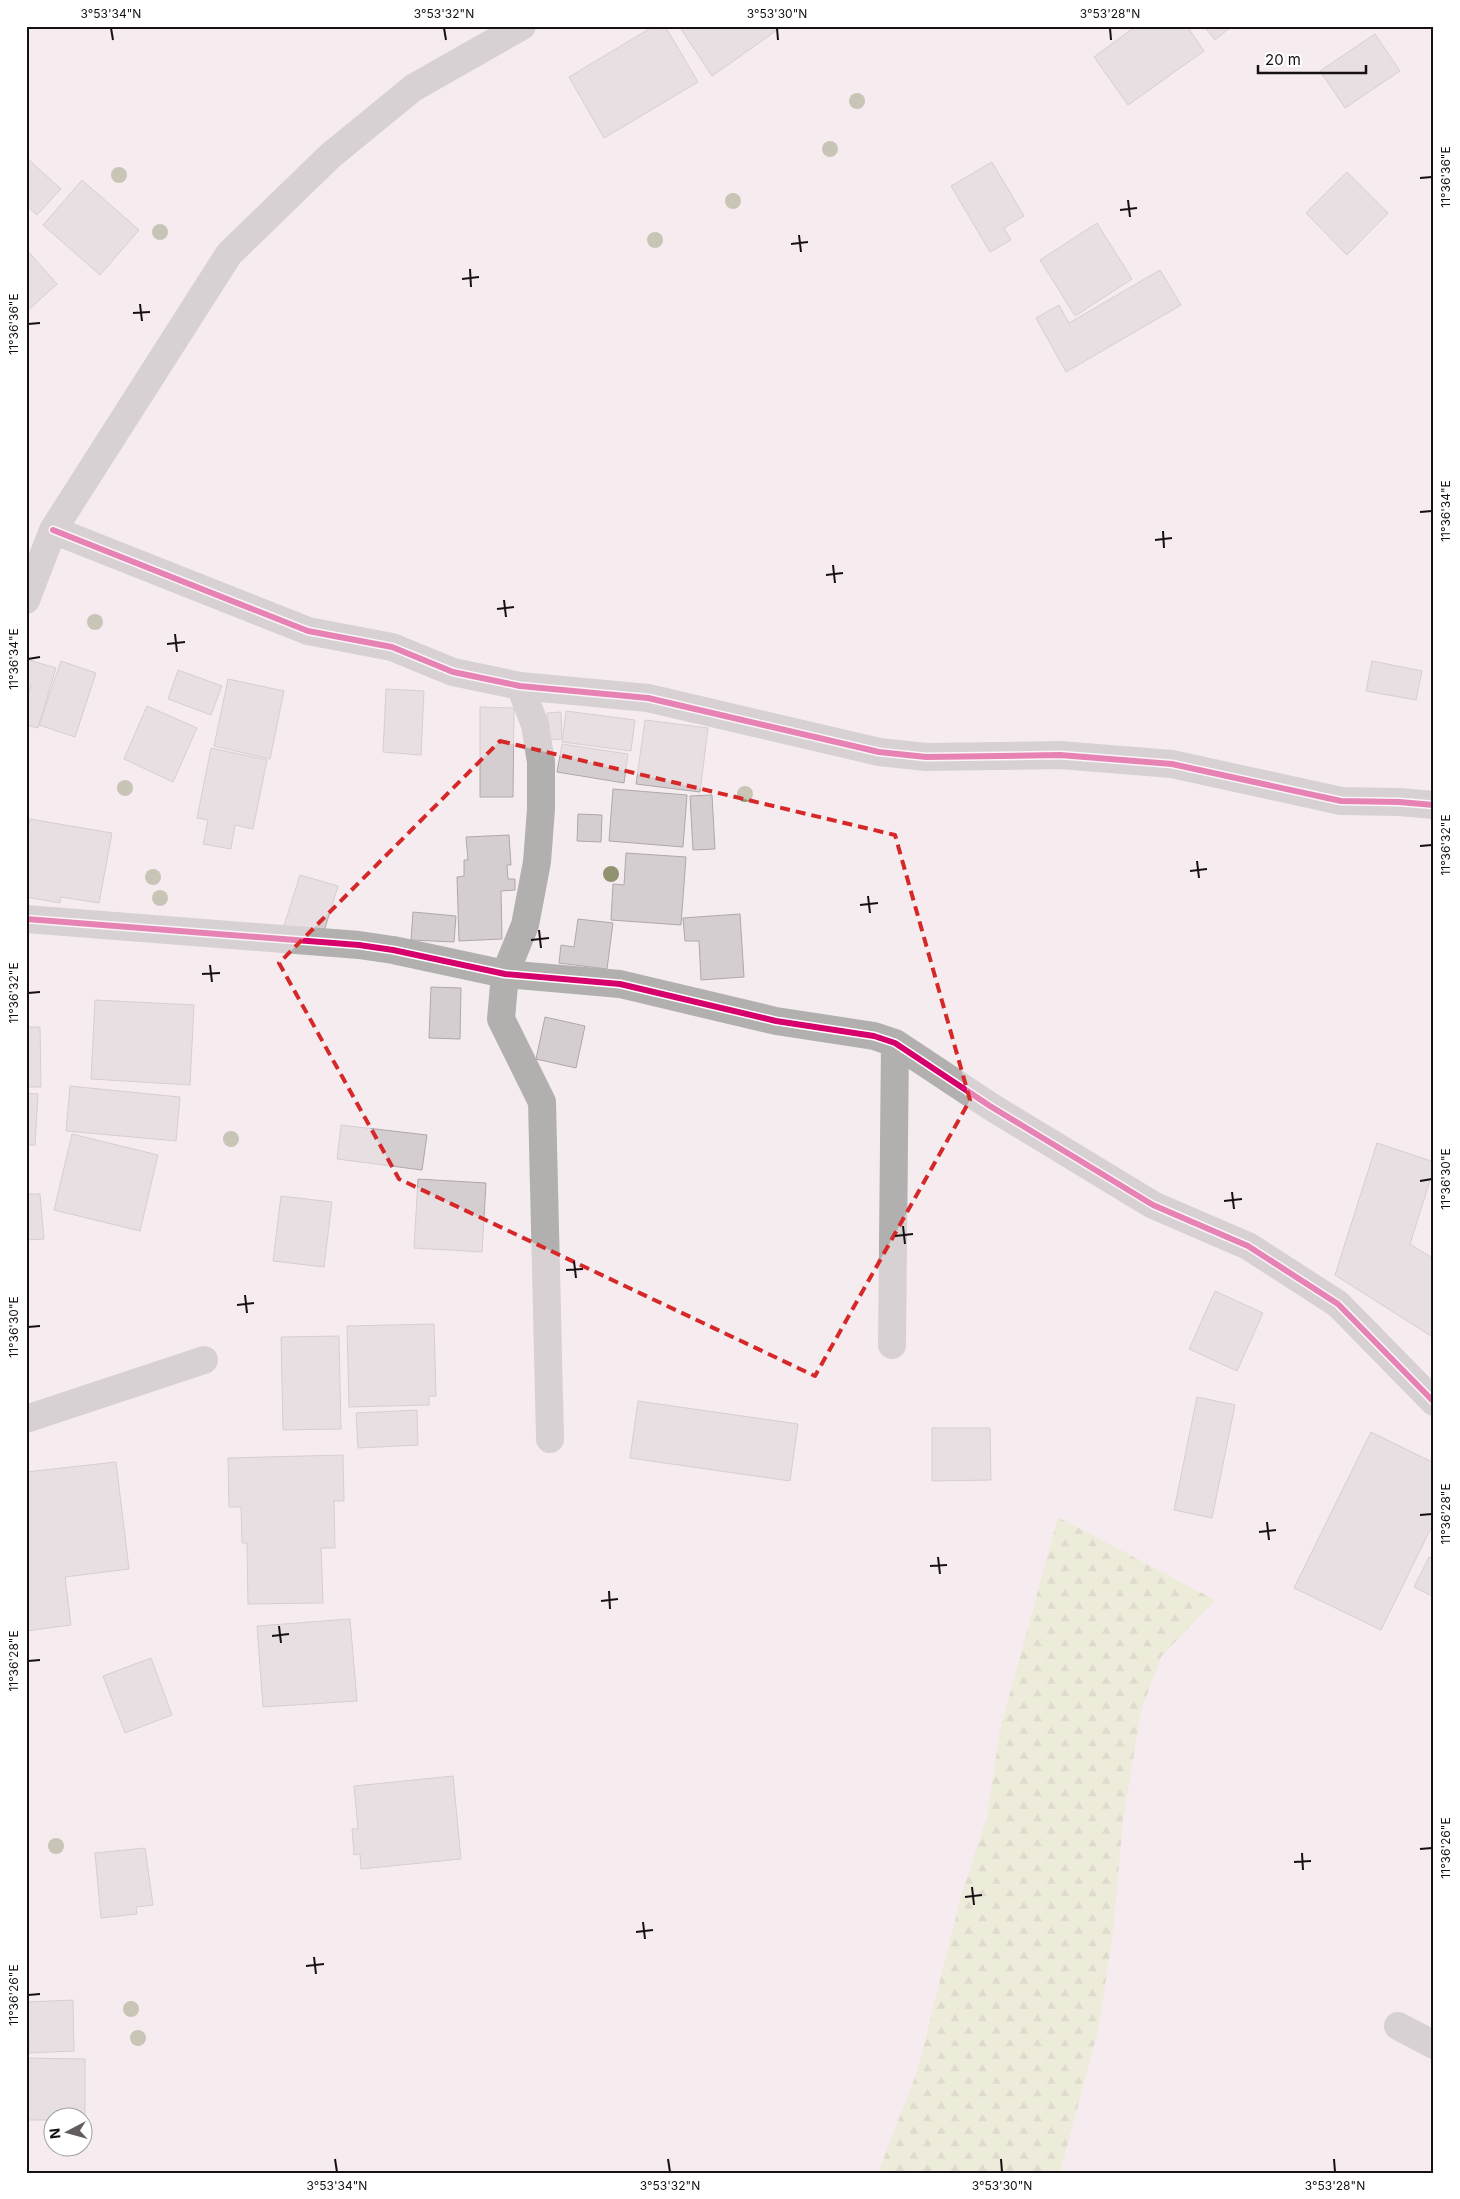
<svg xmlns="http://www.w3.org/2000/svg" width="1460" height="2199" font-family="Inter,sans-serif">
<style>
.forest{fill:url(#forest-firs)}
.building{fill:#d5ced1;stroke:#afa8ab}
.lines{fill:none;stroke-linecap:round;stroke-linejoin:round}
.minor{stroke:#b1b0af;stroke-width:28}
.cycleway-casing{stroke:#fff;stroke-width:9}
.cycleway{stroke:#d6006c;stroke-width:6}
.tree{fill:#919370}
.marked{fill:none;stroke:#d62828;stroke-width:4;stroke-dasharray:10 6;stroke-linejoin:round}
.ticks{fill:none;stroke:#151012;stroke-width:2}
.neatline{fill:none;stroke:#151012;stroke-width:2}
.ticks-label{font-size:12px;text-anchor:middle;fill:#151012}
</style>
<defs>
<pattern id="forest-firs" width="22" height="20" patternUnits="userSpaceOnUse" patternTransform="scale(1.25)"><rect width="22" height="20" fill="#e3e8bf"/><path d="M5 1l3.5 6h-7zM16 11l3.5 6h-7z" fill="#c2c6a3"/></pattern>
</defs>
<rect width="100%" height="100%" fill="#f5ecf0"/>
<path class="forest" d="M1058 1517 1215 1600 1161 1657 1141 1711 1123 1821 1113 1933 1098 2031 1060 2173H878L918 2069 962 1893 987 1817 1000 1730Z"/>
<path class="building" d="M654 26H665L698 82 604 138 569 77Z
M679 26H783L712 76Z
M1136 26H1187L1204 51 1128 105 1094 57Z
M1204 26H1232L1215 40Z
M1375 34 1400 71 1345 108 1320 71Z
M26 157 61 189 37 215 26 205Z
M992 162 1024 216 1004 228 1011 240 990 252 951 186Z
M1347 172 1388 213 1347 255 1306 213Z
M82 180 139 230 100 275 43 225Z
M1097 223 1132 279 1075 316 1040 260Z
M26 249 57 284 26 312Z
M1160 270 1181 305 1066 372 1036 318 1059 305 1069 323Z
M29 660 56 668 38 728 26 725V700L31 686 26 684V670Z
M61 661 96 673 75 737 39 725Z
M1372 661 1422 671 1416 700 1366 691Z
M178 670 222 686 211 715 168 699Z
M228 679 284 691 270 759 214 746Z
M386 689 424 691 421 755 383 752Z
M147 706 197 728 173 782 124 759Z
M480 707 514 708 513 797H480Z
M566 711 635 720 631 751 562 742Z
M561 712 562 739 549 740 547 713Z
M645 720 708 728 700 792 636 784Z
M562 744 628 754 624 783 557 772Z
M211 748 267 760 253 829 235 825 231 849 203 844 208 820 197 818Z
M613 789 687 795 683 847 609 841Z
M712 795 715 849 693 850 690 796Z
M578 814 602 815 601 842 577 841Z
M30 819 112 833 99 903 61 897 60 903 26 897V842Z
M509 835 511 865H507L508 879H515V890L501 891 502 939 459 941 457 877 464 876V860H468L466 837Z
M626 853 686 857 681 925 611 920 613 884 624 885Z
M300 875 338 886 321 941 283 929Z
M413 912 456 916 454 942 411 940Z
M740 914 744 977 701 980 699 941H685L683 918Z
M578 919 613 923 607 969 559 963 561 945 574 947Z
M431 987 461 988 460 1039 429 1038Z
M95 1000 194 1005 190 1085 91 1079Z
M545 1017 585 1026 576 1068 536 1059Z
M26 1027H40L41 1087H26Z
M70 1086 180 1097 176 1141 66 1131Z
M26 1093 38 1094 35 1145H26Z
M341 1125 427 1135 422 1170 337 1159Z
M72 1134 158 1155 140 1231 54 1210Z
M1377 1143 1434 1162V1168L1410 1244 1434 1259V1338L1335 1275Z
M418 1179 486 1183 482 1252 414 1248Z
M26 1194H40L44 1239 26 1240Z
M281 1196 332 1202 324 1267 273 1261Z
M1215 1291 1263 1313 1237 1371 1189 1349Z
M434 1324 436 1396H429V1405L349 1407 347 1326Z
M339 1336 341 1429 283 1430 281 1337Z
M1197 1397 1235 1405 1212 1518 1174 1510Z
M638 1401 798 1424 790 1481 630 1458Z
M417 1410 418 1445 358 1448 356 1413Z
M932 1428H990L991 1480 932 1481Z
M1371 1432 1434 1463V1522L1381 1630 1294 1588Z
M343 1455 344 1501H334L335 1548H321L323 1603 248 1604 247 1543H242L241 1507H229L228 1458Z
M116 1462 129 1569 65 1577 71 1625 26 1631V1472Z
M1429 1557 1434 1559V1597L1414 1587Z
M350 1619 357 1701 263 1707 257 1626Z
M151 1658 172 1715 125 1733 103 1676Z
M453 1776 461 1859 361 1869 360 1854 354 1855 352 1829H358L354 1786Z
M145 1848 153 1905 136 1907 137 1914 101 1918 95 1853Z
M73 2000 74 2051 29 2053 28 2002Z
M26 2058 85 2059V2121H82V2116H52V2120H26Z"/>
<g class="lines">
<path class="minor" d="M53 530 308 631 392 647 453 672 520 686 648 698 879 752 926 757 1060 755 1172 764 1341 801 1399 802 1434 805
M26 600 53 530 229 254 330 156 413 88 522 26
M520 686 535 725 541 762V809L537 862 525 925 505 974 501 1019 542 1102 550 1439
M26 919 359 945 393 950 505 974 620 984 776 1021 874 1036 895 1043 990 1106 1153 1205 1248 1246 1338 1304 1434 1402
M892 1345 895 1043
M26 1419 204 1360
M1398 2026 1434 2045"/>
<defs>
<path id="cycleway" d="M53 530 308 631 392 647 453 672 520 686 648 698 879 752 926 757 1060 755 1172 764 1341 801 1399 802 1434 805
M26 919 359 945 393 950 505 974 620 984 776 1021 874 1036 895 1043 990 1106 1153 1205 1248 1246 1338 1304 1434 1402"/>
</defs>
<use href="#cycleway" class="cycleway-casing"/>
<use href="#cycleway" class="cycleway"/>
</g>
<g class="tree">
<circle cx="857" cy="101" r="8"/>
<circle cx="830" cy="149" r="8"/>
<circle cx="119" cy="175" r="8"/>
<circle cx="733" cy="201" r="8"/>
<circle cx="160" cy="232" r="8"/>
<circle cx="655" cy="240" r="8"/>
<circle cx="95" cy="622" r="8"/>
<circle cx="125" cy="788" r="8"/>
<circle cx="745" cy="794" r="8"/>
<circle cx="611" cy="874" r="8"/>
<circle cx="153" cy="877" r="8"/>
<circle cx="160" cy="898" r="8"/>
<circle cx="231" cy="1139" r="8"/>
<circle cx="56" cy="1846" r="8"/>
<circle cx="131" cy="2009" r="8"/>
<circle cx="138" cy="2038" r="8"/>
</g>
<path d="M0 0H1460V2199H0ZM500 741 895 835 970 1100 815 1376 399 1179 279 963Z" fill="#f5ecf0" fill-opacity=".55" fill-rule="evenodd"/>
<path class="marked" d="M500 741 895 835 970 1100 815 1376 399 1179 279 963Z"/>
<path class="ticks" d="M111 28 113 40M444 28 446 40M777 28 778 40M1110 28 1111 40M1420 178 1432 177M1128 200 1130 217M1120 210 1137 208M799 235 801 252M791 244 808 242M470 269 471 287M462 279 479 277M140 304 142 321M133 313 150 312M28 324 40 323M1420 512 1432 511M1163 531 1164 548M1155 540 1172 538M833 565 835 583M826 575 843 573M504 600 506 617M497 609 514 607M175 634 177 652M167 644 185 642M28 659 40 657M1420 846 1432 845M1197 861 1199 878M1190 871 1207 869M868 896 870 913M860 905 878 903M539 930 541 948M531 940 549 938M210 965 212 982M202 974 220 973M28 993 40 992M1420 1181 1432 1179M1232 1192 1234 1209M1224 1201 1242 1199M903 1226 905 1244M895 1236 913 1234M574 1261 576 1278M566 1270 583 1269M245 1295 247 1313M237 1305 254 1303M28 1327 40 1326M1420 1515 1432 1514M1267 1522 1269 1540M1259 1532 1276 1530M938 1557 940 1574M930 1566 947 1565M609 1591 610 1609M601 1601 618 1599M279 1626 281 1643M272 1636 289 1634M28 1661 40 1660M1420 1849 1432 1848M1302 1853 1303 1870M1294 1862 1311 1861M972 1887 974 1905M965 1897 982 1895M643 1922 645 1939M636 1932 653 1930M314 1957 316 1974M306 1966 324 1964M28 1995 40 1994M335 2159 337 2172M668 2159 670 2172M1001 2159 1002 2172M1334 2159 1335 2172"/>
<rect width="1460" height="2199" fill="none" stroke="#ffffff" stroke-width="55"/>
<g transform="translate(68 2132) rotate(264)"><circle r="24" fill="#ffffff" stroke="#a19fa0"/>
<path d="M0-4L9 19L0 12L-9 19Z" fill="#635d60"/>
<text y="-8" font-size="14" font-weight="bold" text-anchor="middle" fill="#151012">N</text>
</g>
<path d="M1258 65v8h108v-8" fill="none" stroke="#151012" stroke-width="2.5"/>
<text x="1265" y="65" font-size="15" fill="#151012" stroke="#ffffff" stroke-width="4" paint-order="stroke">20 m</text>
<rect x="28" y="28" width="1404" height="2144" class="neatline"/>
<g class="ticks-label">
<text x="111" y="18">3°53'34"N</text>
<text x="444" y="18">3°53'32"N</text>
<text x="777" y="18">3°53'30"N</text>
<text x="1110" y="18">3°53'28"N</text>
<text transform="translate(1446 177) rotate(-90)" y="4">11°36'36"E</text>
<text transform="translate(14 324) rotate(-90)" y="4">11°36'36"E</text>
<text transform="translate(1446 511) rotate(-90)" y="4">11°36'34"E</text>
<text transform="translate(14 659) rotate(-90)" y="4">11°36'34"E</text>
<text transform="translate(1446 845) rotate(-90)" y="4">11°36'32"E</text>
<text transform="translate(14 993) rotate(-90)" y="4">11°36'32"E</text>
<text transform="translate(1446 1179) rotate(-90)" y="4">11°36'30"E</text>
<text transform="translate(14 1327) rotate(-90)" y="4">11°36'30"E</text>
<text transform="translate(1446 1514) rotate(-90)" y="4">11°36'28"E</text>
<text transform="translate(14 1661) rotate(-90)" y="4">11°36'28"E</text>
<text transform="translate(1446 1848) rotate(-90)" y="4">11°36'26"E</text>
<text transform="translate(14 1995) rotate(-90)" y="4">11°36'26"E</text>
<text x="337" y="2190">3°53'34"N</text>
<text x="670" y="2190">3°53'32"N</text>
<text x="1002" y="2190">3°53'30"N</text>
<text x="1335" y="2190">3°53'28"N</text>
</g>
</svg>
